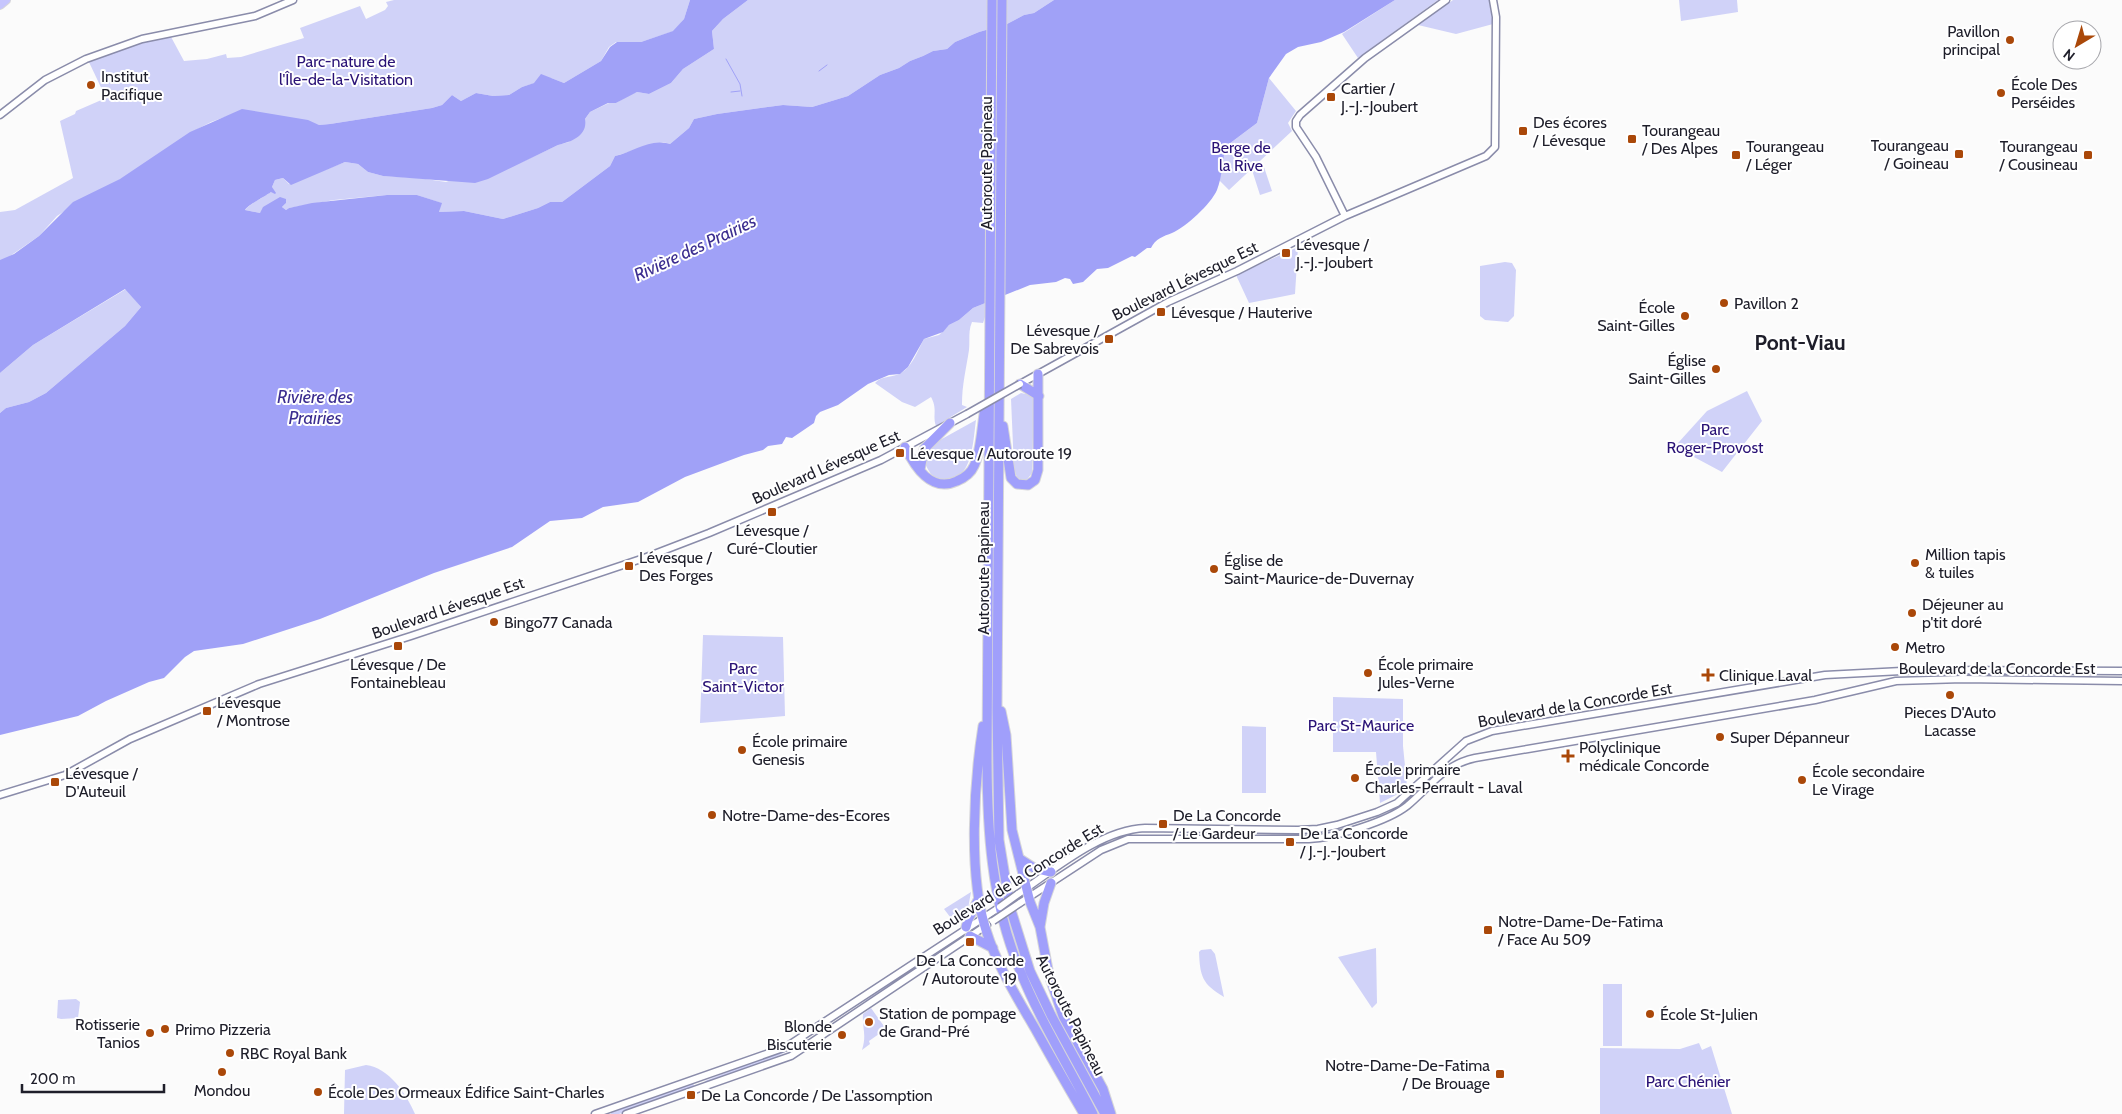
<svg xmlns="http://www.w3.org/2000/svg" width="2122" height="1114" font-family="Cabin,sans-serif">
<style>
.green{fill:#d0d2f8}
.water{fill:#a0a1f7}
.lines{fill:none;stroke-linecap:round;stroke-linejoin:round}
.stream{stroke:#a0a1f7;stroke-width:1}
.tertiary-casing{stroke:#8a8caa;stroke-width:9}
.primary-casing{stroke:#d6d6d9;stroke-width:10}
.motorway-casing{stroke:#d6d6d9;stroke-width:11}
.tertiary{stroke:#fff;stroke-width:6}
.primary{stroke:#c6c5fd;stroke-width:8}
.motorway{stroke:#a09ffb;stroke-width:9}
.tertiary-bridge-casing{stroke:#8a8caa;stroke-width:9;stroke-linecap:butt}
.tertiary-bridge{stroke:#fff;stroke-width:6}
.poi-dot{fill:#aa4809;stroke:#fff;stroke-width:2}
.labels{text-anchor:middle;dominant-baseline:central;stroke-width:4;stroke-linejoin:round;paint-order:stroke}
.poi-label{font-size:16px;fill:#1e1e2a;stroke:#fff;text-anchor:start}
.park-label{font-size:16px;fill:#2a1276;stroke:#fff}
.street-label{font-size:16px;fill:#1e1e2a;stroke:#fff}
.water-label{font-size:18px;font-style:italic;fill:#3c2e90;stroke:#fff}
.district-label{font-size:21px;font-weight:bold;fill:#1e1e2a;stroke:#fff}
</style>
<rect width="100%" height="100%" fill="#fbfbfb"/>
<path class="green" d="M394 0H690L684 19 674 31 641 42H616L609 47 601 61 564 83 551 78 522 87 509 95 493 96 476 93 461 101 452 95 442 105 432 108 330 124 319 125 233 114 211 122 190 133 141 167 99 192 83 199 57 216 39 236 0 263V212L15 210 73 178 60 121 75 114 76 111 106 98 88 60 144 38 170 35 184 61 207 59 226 54 227 58 241 57 304 38 300 28 360 6 366 19 385 10 388 6 386 2Z
M748 0H1054L1034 13 1024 15 1007 24 979 32 955 42 947 49 933 51 923 56 910 61 899 68 880 75 848 96 812 107 783 105 717 114 694 119 689 128 670 144 663 142 615 156 610 166 562 202H550L538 208 503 219 464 211 439 212 441 203 417 195H387L334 200 289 208 286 210 282 207 286 203 260 213 245 210C249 204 264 197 271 192H273L272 187 275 180 283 178 289 184 345 162 358 164 368 172 383 176 419 178 446 182 451 180 458 181 522 162 558 145 569 142 590 112 609 103H616L631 94 637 92 649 94 671 83 683 69 714 49 712 31 723 19Z
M1395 0H1438L1358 58 1342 34Z
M1453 0H1489L1493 24 1456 34 1418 25Z
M1679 0H1737L1738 12 1681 21Z
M1269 78 1296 111 1288 123 1292 131 1229 190 1219 180 1225 147 1257 123Z
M1264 167 1272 191 1260 195 1252 170Z
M1298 247 1295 294 1249 303 1236 275Z
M1505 262 1512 263 1516 270 1514 316 1508 322 1485 320 1480 316V266Z
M126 289 141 307 125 326 46 393 29 402 6 408 0 413V373L33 345Z
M985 303V317L983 323 972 322C968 331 970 340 969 350 966 370 962 384 962 405L967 407 936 426C932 415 938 410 931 397L915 407 902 402 875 383C882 375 893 378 901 373 912 367 918 350 924 339L939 335 949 325 959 320 973 308Z
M1747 391 1762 421 1722 472 1679 449 1678 443 1707 411Z
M1021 393 1030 395 1034 399 1032 473 1026 481 1017 478 1014 468 1011 399Z
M976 420C973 440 973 483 943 480 934 479 929 473 926 465L928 450 931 445Z
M703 635 783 637 785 716 700 723Z
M1333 697 1403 699V746L1407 786 1396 795 1380 803 1376 752H1333Z
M1242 726 1266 727V793H1242Z
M971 892 967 914 957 926 944 909Z
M976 925 978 927 866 1003 865 1001Z
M1376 948 1377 1003 1372 1008 1338 957Z
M1211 949 1215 954 1224 997C1202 984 1200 976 1199 952L1201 950Z
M1603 984H1622V1046H1603Z
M76 999 80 1002 78 1018 61 1019 57 1018 58 1000Z
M871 1008 886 1029 869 1041 870 1044 862 1050C867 1034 862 1029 863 1014Z
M1699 1043 1702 1050 1711 1046 1732 1114H1600V1048L1680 1049Z
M796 1044 797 1046C768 1062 737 1073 706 1084L705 1081Z
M366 1065C389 1068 406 1093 415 1114H344L345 1070Z
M693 1083 694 1086 692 1089 619 1114H611V1112Z"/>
<path class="water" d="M690 0H748L723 19 712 31 714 49 683 69 671 83 649 94 637 92 616 103H608L590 112 585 119C588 136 571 142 558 145L488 179 475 183 383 176 368 172 358 164 345 162 291 185 283 178 275 180 272 187 276 193 275 194 271 192C264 197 248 205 245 210L260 213 263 207 280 197 286 199V203L282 207 286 210 289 208 312 203 387 195H417L442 203 439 212 464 211 503 219 538 208 550 202H562L610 166 615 156C634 152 649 138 670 144L689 128 694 119 717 114 783 105 812 107 848 96 880 75 899 68 910 61 923 56 933 51 947 49 955 42 979 32 1007 24 1024 15 1034 13 1054 0H1395L1344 32 1321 42 1298 47 1286 54 1269 78 1257 123 1225 147C1223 160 1222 177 1217 190 1211 204 1186 227 1172 233 1164 236 1155 239 1151 248H1147L1135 257 1132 256 1108 268 1097 269 1083 282 1073 284 1070 279 1065 278 1056 282 1030 285 973 308 959 320 949 325 943 332 924 339 908 367 900 374 889 375 868 384 838 405 820 412 816 416 814 423 792 438 786 437 782 444 768 446 763 450 744 455 685 477 638 502 603 507 582 518 550 521 512 547 434 573 320 619 243 644 194 651 185 657 164 678 149 682 106 701 78 716 0 735V413L6 408 29 402 46 393 125 326 141 307 125 289 33 345 0 373V260L14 254 39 236 73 202 120 179 190 132 242 109 308 120 319 125 330 124 432 108 442 105 452 95 461 101 476 93 493 96 509 95 522 87 534 83 541 74 564 83 601 61 610 47 617 42H641L673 31 684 19Z"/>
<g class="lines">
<path class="stream" d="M726 59 740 84 742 96
M819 71 827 65
M731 92 740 91"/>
<defs>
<path id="tertiary" d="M0 115 45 80 86 59 142 39 255 16 293 0
M1345 216 1316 157 1296 127V121L1300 115 1365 58 1446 0
M1020 384 1168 302 1237 271 1345 216 1486 156 1495 147 1496 17 1493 0
M0 795 65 775 130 739 259 684 411 636 644 558 709 533 881 460 967 414
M1018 894C1055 869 1100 830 1145 828L1298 830 1318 829 1337 825 1377 812 1397 803 1466 741 1492 731 1825 675 1921 670 2122 671
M1020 903 1101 850 1128 839H1309C1334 838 1388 821 1407 806 1431 786 1443 765 1475 758L1815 700 1896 681 1963 679 2122 681
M595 1114 786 1047 1000 907
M626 1114 791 1056 987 925"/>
<path id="primary" d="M0 5 6 0"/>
<path id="motorway" d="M992 0 987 755C987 828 991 900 1019 968 1039 1019 1068 1065 1093 1114
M1002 0 997 709 999 840 1010 907 1030 971 1051 1015 1105 1114
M1020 384 1039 396
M1003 426 1011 478 1017 484 1028 485 1035 480 1038 470V374
M905 447C915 467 931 493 957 481 964 478 971 473 974 466 981 453 982 423 985 408
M920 470 924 449 950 423
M1001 711 1006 735 1012 830 1030 902 1040 927 1049 975 1063 1016 1103 1089 1111 1114
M983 726C974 783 968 875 986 930 997 966 1018 999 1037 1032 1052 1059 1068 1087 1084 1114
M1020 859 1034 868 1051 872
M966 927 968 920 979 898
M1040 927 1044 903 1051 883
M970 936 993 948"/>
</defs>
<use href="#tertiary" class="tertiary-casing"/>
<use href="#primary" class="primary-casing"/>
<use href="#motorway" class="motorway-casing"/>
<use href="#tertiary" class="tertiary"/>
<use href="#primary" class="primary"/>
<use href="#motorway" class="motorway"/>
<defs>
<path id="tertiary-bridge" d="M967 414 1020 384
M1000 907 1018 894
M993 921 1020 903"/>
</defs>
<use href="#tertiary-bridge" class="tertiary-bridge-casing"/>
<use href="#tertiary-bridge" class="tertiary-bridge"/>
</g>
<g class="poi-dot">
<circle cx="2010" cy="40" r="5"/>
<circle cx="91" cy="85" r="5"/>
<circle cx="2001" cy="93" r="5"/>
<rect x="1326" y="92" width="10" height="10" rx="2.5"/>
<rect x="1518" y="126" width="10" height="10" rx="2.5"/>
<rect x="1627" y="134" width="10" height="10" rx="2.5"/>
<rect x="1954" y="149" width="10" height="10" rx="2.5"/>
<rect x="1731" y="150" width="10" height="10" rx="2.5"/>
<rect x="2083" y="150" width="10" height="10" rx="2.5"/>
<rect x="1281" y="248" width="10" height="10" rx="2.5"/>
<circle cx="1724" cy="303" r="5"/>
<rect x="1156" y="307" width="10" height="10" rx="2.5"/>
<circle cx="1685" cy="316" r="5"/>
<rect x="1104" y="334" width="10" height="10" rx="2.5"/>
<circle cx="1716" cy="369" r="5"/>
<rect x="895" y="448" width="10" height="10" rx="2.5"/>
<rect x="767" y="507" width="10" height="10" rx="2.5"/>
<circle cx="1915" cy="563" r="5"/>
<rect x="624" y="561" width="10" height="10" rx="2.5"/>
<circle cx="1214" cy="569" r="5"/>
<circle cx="1912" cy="613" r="5"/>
<circle cx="494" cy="622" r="5"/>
<rect x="393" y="641" width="10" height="10" rx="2.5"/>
<circle cx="1895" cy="647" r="5"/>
<circle cx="1368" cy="673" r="5"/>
<path d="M1705.5 667.5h5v5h5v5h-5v5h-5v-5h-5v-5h5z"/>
<circle cx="1950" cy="695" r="5"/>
<rect x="202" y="706" width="10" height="10" rx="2.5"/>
<circle cx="1720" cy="737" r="5"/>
<circle cx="742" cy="750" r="5"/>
<path d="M1565.5 748.5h5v5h5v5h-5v5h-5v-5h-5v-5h5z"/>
<circle cx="1355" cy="778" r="5"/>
<circle cx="1802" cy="780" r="5"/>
<rect x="50" y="777" width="10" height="10" rx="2.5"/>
<circle cx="712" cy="815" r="5"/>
<rect x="1158" y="819" width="10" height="10" rx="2.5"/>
<rect x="1285" y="837" width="10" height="10" rx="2.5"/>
<rect x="1483" y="925" width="10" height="10" rx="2.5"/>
<rect x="965" y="937" width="10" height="10" rx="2.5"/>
<circle cx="1650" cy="1014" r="5"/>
<circle cx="869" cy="1022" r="5"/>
<circle cx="165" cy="1029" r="5"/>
<circle cx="150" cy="1033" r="5"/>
<circle cx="842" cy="1035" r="5"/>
<circle cx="230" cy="1053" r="5"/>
<circle cx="222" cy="1072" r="5"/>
<rect x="1495" y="1069" width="10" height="10" rx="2.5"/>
<circle cx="318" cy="1092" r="5"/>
<rect x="686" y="1090" width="10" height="10" rx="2.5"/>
</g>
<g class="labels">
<g class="poi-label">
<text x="2000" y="31" text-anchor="end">Pavillon<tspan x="2000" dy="18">principal</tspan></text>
<text x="101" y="76">Institut<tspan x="101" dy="18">Pacifique</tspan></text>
<text x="2011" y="84">École Des<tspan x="2011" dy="18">Perséides</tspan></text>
<text x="1341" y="88">Cartier /<tspan x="1341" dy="18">J.-J.-Joubert</tspan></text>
<text x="1533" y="122">Des écores<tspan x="1533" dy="18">/ Lévesque</tspan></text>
<text x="1642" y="130">Tourangeau<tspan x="1642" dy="18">/ Des Alpes</tspan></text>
<text x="1949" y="145" text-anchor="end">Tourangeau<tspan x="1949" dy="18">/ Goineau</tspan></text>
<text x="1746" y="146">Tourangeau<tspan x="1746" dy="18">/ Léger</tspan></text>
<text x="2078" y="146" text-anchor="end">Tourangeau<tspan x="2078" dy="18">/ Cousineau</tspan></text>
<text x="1296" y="244">Lévesque /<tspan x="1296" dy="18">J.-J.-Joubert</tspan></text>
<text x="1734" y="303">Pavillon 2</text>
<text x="1675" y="307" text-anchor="end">École<tspan x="1675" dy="18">Saint-Gilles</tspan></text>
<text x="1171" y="312">Lévesque / Hauterive</text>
<text x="1099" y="330" text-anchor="end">Lévesque /<tspan x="1099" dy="18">De Sabrevois</tspan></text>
<text x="1706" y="360" text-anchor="end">Église<tspan x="1706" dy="18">Saint-Gilles</tspan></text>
<text x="910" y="453">Lévesque / Autoroute 19</text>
<text x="772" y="530" text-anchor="middle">Lévesque /<tspan x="772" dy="18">Curé-Cloutier</tspan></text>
<text x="1925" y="554">Million tapis<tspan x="1925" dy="18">&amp; tuiles</tspan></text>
<text x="639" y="557">Lévesque /<tspan x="639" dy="18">Des Forges</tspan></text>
<text x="1224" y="560">Église de<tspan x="1224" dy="18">Saint-Maurice-de-Duvernay</tspan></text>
<text x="1922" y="604">Déjeuner au<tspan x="1922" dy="18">p'tit doré</tspan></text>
<text x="504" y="622">Bingo77 Canada</text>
<text x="1905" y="647">Metro</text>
<text x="398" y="664" text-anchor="middle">Lévesque / De<tspan x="398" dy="18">Fontainebleau</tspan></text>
<text x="1378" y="664">École primaire<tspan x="1378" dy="18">Jules-Verne</tspan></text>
<text x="1719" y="675">Clinique Laval</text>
<text x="217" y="702">Lévesque<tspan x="217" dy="18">/ Montrose</tspan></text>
<text x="1950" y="712" text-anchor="middle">Pieces D'Auto<tspan x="1950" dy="18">Lacasse</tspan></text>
<text x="1730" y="737">Super Dépanneur</text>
<text x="752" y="741">École primaire<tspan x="752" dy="18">Genesis</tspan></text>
<text x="1579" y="747">Polyclinique<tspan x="1579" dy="18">médicale Concorde</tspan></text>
<text x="1365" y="769">École primaire<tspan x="1365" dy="18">Charles-Perrault - Laval</tspan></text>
<text x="1812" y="771">École secondaire<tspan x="1812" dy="18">Le Virage</tspan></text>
<text x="65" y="773">Lévesque /<tspan x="65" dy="18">D'Auteuil</tspan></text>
<text x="722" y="815">Notre-Dame-des-Ecores</text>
<text x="1173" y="815">De La Concorde<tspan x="1173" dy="18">/ Le Gardeur</tspan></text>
<text x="1300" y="833">De La Concorde<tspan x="1300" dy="18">/ J.-J.-Joubert</tspan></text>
<text x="1498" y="921">Notre-Dame-De-Fatima<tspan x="1498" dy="18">/ Face Au 509</tspan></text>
<text x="970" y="960" text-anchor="middle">De La Concorde<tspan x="970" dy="18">/ Autoroute 19</tspan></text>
<text x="879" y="1013">Station de pompage<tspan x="879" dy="18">de Grand-Pré</tspan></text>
<text x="1660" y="1014">École St-Julien</text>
<text x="140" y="1024" text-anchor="end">Rotisserie<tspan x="140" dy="18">Tanios</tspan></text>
<text x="832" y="1026" text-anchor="end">Blonde<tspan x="832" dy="18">Biscuterie</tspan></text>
<text x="175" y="1029">Primo Pizzeria</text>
<text x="240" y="1053">RBC Royal Bank</text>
<text x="1490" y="1065" text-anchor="end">Notre-Dame-De-Fatima<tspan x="1490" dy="18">/ De Brouage</tspan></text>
<text x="222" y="1090" text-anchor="middle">Mondou</text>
<text x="328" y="1092">École Des Ormeaux Édifice Saint-Charles</text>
<text x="701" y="1095">De La Concorde / De L'assomption</text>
</g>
<g class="park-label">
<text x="346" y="61">Parc-nature de<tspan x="346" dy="18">l'Île-de-la-Visitation</tspan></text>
<text x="1241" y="147">Berge de<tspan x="1241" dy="18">la Rive</tspan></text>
<text x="1715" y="429">Parc<tspan x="1715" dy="18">Roger-Provost</tspan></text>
<text x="743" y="668">Parc<tspan x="743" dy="18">Saint-Victor</tspan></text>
<text x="1361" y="725">Parc St-Maurice</text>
<text x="1688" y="1081">Parc Chénier</text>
</g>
<g class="street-label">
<text transform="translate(986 163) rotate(-90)">Autoroute Papineau</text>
<text transform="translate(1185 281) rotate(-26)">Boulevard Lévesque Est</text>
<text transform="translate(826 467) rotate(-24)">Boulevard Lévesque Est</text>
<text transform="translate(983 568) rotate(-90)">Autoroute Papineau</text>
<text transform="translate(448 608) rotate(-19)">Boulevard Lévesque Est</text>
<text x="1997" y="668">Boulevard de la Concorde Est</text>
<text transform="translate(1575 705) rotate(-10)">Boulevard de la Concorde Est</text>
<text transform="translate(1018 879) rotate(-32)">Boulevard de la Concorde Est</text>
<text transform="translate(1071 1015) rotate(63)">Autoroute Papineau</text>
</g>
<g class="water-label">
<text transform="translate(695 248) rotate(-25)">Rivière des Prairies</text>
<text x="315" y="397">Rivière des<tspan x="315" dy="21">Prairies</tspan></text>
</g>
<g class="district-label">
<text x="1800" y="342">Pont-Viau</text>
</g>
</g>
<g transform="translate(2077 45) rotate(218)"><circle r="24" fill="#ffffff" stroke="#a5a5aa"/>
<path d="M0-4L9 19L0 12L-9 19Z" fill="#aa4809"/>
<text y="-8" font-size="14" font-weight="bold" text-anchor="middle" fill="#1e1e2a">N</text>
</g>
<path d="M22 1084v8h142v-8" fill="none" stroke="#1e1e2a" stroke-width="2.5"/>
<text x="30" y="1084" font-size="15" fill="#1e1e2a" stroke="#ffffff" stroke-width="4" paint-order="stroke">200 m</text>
</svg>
